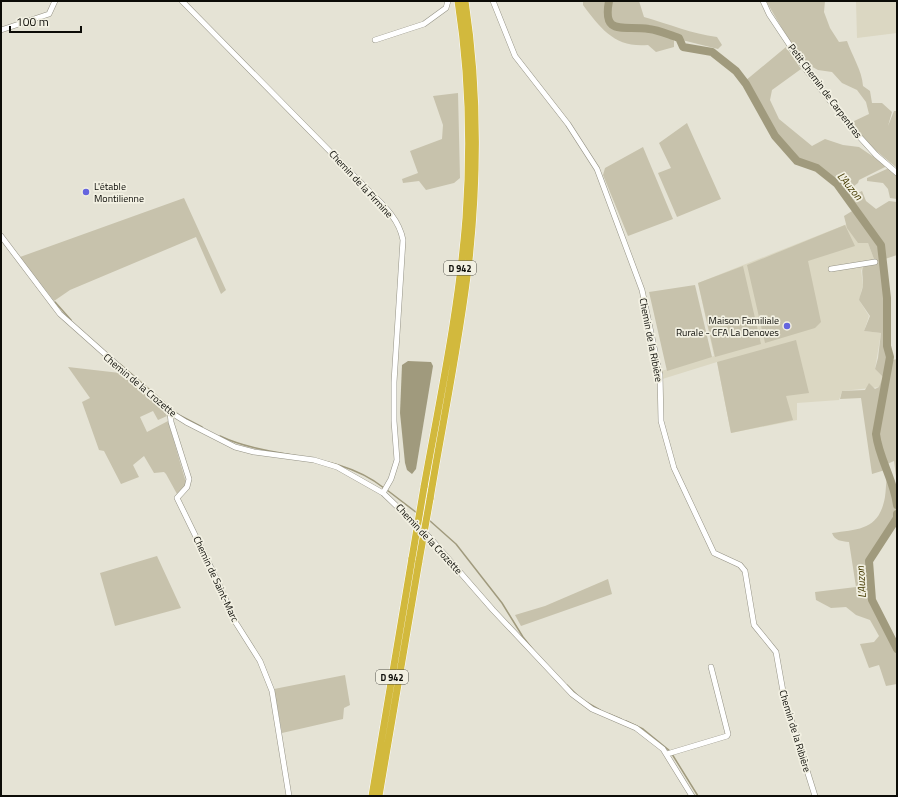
<svg xmlns="http://www.w3.org/2000/svg" width="898" height="797" font-family="'Titillium Web',sans-serif">
<style>
.built{fill:#dbd7c2}
.green{fill:#c7c2ac}
.water{fill:#a09a7d}
.lines{fill:none;stroke-linecap:round;stroke-linejoin:round}
.stream{stroke:#a09a7d;stroke-width:1.5}
.river{stroke:#a09a7d;stroke-width:8}
.minor-casing{stroke:#949285;stroke-width:6}
.highway-casing{stroke:#fff;stroke-width:8}
.minor{stroke:#fff;stroke-width:5}
.highway{stroke:#d2b93d;stroke-width:7}
.highway-bridge-casing{stroke:#fff;stroke-width:8;stroke-linecap:butt}
.highway-bridge{stroke:#d2b93d;stroke-width:7}
.poi-dot{fill:#6565de;stroke:#f2f0e2;stroke-width:1.5}
.labels{text-anchor:middle;dominant-baseline:central;stroke-width:3.5;stroke-linejoin:round;paint-order:stroke}
.shield{fill:#f2f0e2;stroke:#515049;stroke-width:1}
.shield-label{font-size:9px;font-weight:bold;fill:#0c0c07}
.street-label{font-size:10px;fill:#0c0c07;stroke:#f2f0e2}
.poi-label{font-size:10px;fill:#0c0c07;stroke:#f2f0e2;text-anchor:start}
.water-label{font-size:11px;font-style:italic;fill:#453b03;stroke:#f2f0e2}
</style>
<rect width="100%" height="100%" fill="#e5e3d5"/>
<path class="built" d="M856 1H897V33L857 38Z
M847 224 868 243 874 259 861 270 863 285 859 300 869 316 864 331 881 333 875 369 883 377 880 387 842 391 839 400 797 403V420L731 433 717 362 656 381 654 373 714 356 698 283Z"/>
<path class="green" d="M583 1H639L644 17C669 24 692 34 717 37L722 45 718 49 674 38V47L656 52 648 45C615 48 601 29 583 5Z
M766 1H825L824 12 830 28 839 42 847 41C852 56 862 70 863 86L870 91 872 103H882L892 112 888 126 894 111H897V168L868 144 850 123 869 114 866 102 857 90 842 83 832 72 818 70 807 64 796 52Z
M786 47 801 69 772 90 770 100 779 119 812 146 825 139 843 145 859 147 887 166 859 180 858 183 854 186 858 193 862 191 866 201 876 209 889 201 897 202V255L885 259 889 295 887 344 891 351 890 357 893 360 897 359V484L894 461 885 465C892 482 898 498 896 518L868 563 870 600 897 652V684L886 686 879 665 869 668 860 644 874 642 879 636 870 620 856 615 846 607 831 608 816 600 815 592 856 587 849 542C841 541 835 541 832 533 860 529 879 530 885 497 886 490 886 482 887 475L885 470 872 474 861 398 840 399 842 391 865 390 869 383 875 389 879 387 883 377 875 369 878 358 881 333 864 331 870 316 859 300C860 295 863 289 863 284 863 269 858 268 874 259L868 243H858L847 228 844 216 857 208 839 183 818 166 799 159 777 134 745 81Z
M458 93 460 178 454 183 426 190 419 181 403 183 402 179 418 173 410 151 442 139 443 125 433 96Z
M687 123 721 199 677 217 658 173 671 168 659 143Z
M643 147 673 219 628 236 603 175 605 168Z
M889 168 897 176V199L890 198 888 189 883 183 867 181V178Z
M184 198 226 290 221 294 196 237 70 290 54 301 20 257Z
M845 225 855 246 808 261 821 322 815 328 765 343 747 265Z
M743 266 761 344 715 357 698 283Z
M695 285 712 357 667 371 649 292Z
M796 340 809 393 786 396 793 420 731 433 717 362Z
M68 367 120 373 162 408 167 416 158 420 153 411 140 417 147 432 168 421 187 486 177 494 166 474 164 472 154 473 144 456 133 465 139 477 121 484 104 451 99 450 82 402 90 398Z
M157 556 181 608 115 626 100 573Z
M608 579 612 594 521 626 515 615 545 606Z
M345 675 350 705 344 708 343 719 282 733 274 689Z"/>
<path class="water" d="M408 361 431 362 433 366 416 469 412 474 407 470 405 463 400 413 402 365Z"/>
<g class="lines">
<path class="stream" d="M55 302 71 320
M120 364 179 415 202 427
M220 436C273 461 336 450 384 488
M387 490 417 513
M429 520 456 544 502 603 523 637 535 652
M567 685 577 695
M586 702 600 710
M609 714 621 719
M626 721 643 729 670 751
M672 754 698 796"/>
<path class="river" d="M609 1C602 37 624 25 649 29 659 30 669 35 679 38L683 47 712 52 736 71 746 84 775 136 797 161 817 168 837 184 881 245 887 298V346L890 357 876 434C879 459 894 480 897 505
M897 514V518L869 561 872 600 897 649"/>
<defs>
<path id="minor" d="M182 1 367 189C382 204 399 218 403 240L394 382V421L397 460 391 479 383 493
M493 1 515 56 568 124 597 169 642 290 660 375 661 421 674 468 714 553 740 565 745 571 754 625 776 652 784 697 815 796
M763 1 769 14 807 71 847 123 876 155 897 173
M1 30 49 14 55 1
M375 40 424 24 446 8 448 1
M1 236 60 314 170 412 186 422 235 447 254 452 314 460 337 467 383 493 431 539 493 610 572 694 592 709 636 728 663 749 692 796
M831 269 875 262
M170 412 171 422 189 479 187 487 177 498 217 580 236 623 260 661 272 691 289 796
M667 754 727 736 728 734 711 667"/>
<path id="highway" d="M424 487C440 398 459 309 466 218 471 147 469 72 458 1
M430 499C443 420 460 340 469 260 478 175 478 86 465 1
M372 796 412 558
M379 796 419 561"/>
</defs>
<use href="#minor" class="minor-casing"/>
<use href="#highway" class="highway-casing"/>
<use href="#minor" class="minor"/>
<use href="#highway" class="highway"/>
<defs>
<path id="highway-bridge" d="M412 558 424 487
M419 561 430 499"/>
</defs>
<use href="#highway-bridge" class="highway-bridge-casing"/>
<use href="#highway-bridge" class="highway-bridge"/>
</g>
<g class="poi-dot">
<circle cx="86" cy="192" r="4"/>
<circle cx="787" cy="326" r="4"/>
</g>
<g class="labels">
<g class="shield">
<rect x="444" y="261" width="32" height="14" rx="3"/>
<rect x="376" y="670" width="32" height="14" rx="3"/>
</g>
<g class="shield-label">
<text x="460" y="268">D 942</text>
<text x="392" y="677">D 942</text>
</g>
<g class="street-label">
<text transform="translate(825 91) rotate(53)">Petit Chemin de Carpentras</text>
<text transform="translate(361 184) rotate(47)">Chemin de la Firmine</text>
<text transform="translate(651 340) rotate(79)">Chemin de la Ribière</text>
<text transform="translate(140 385) rotate(40)">Chemin de la Crozette</text>
<text transform="translate(429 539) rotate(47)">Chemin de la Crozette</text>
<text transform="translate(216 579) rotate(65)">Chemin de Saint-Marc</text>
<text transform="translate(795 731) rotate(73)">Chemin de la Ribière</text>
</g>
<g class="poi-label">
<text x="94" y="186">L'étable<tspan x="94" dy="12">Montilienne</tspan></text>
<text x="779" y="320" text-anchor="end">Maison Familiale<tspan x="779" dy="12">Rurale - CFA La Denoves</tspan></text>
</g>
<g class="water-label">
<text transform="translate(850 186) rotate(50)">L'Auzon</text>
<text transform="translate(861 582) rotate(-94)">L'Auzon</text>
</g>
</g>
<rect width="898" height="797" fill="none" stroke="#0c0c07" stroke-width="4"/>
<path d="M10 26v6h71v-6" fill="none" stroke="#0c0c07" stroke-width="2"/>
<text x="16" y="26" font-size="12" fill="#0c0c07" stroke="#f2f0e2" stroke-width="3" paint-order="stroke">100 m</text>
</svg>
